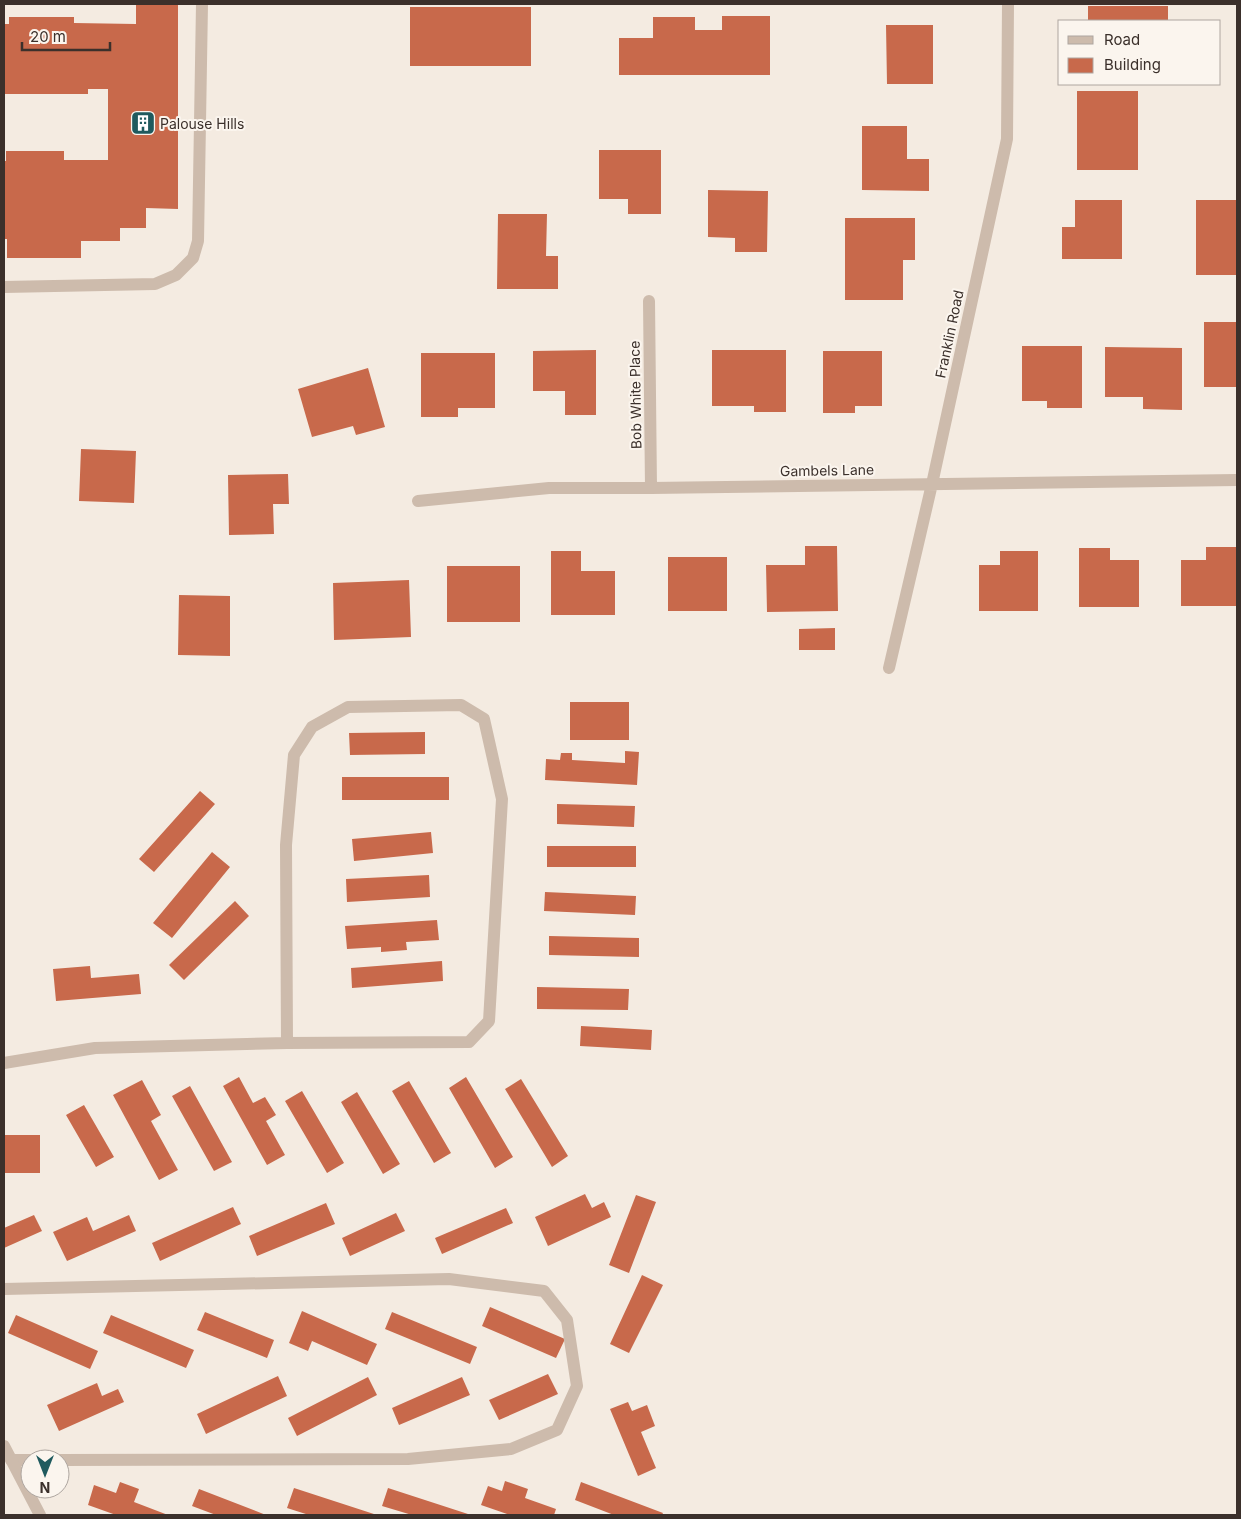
<svg xmlns="http://www.w3.org/2000/svg" width="1241" height="1519" font-family="Inter,sans-serif">
<style>
.building{fill:#c8694b}
.lines{fill:none;stroke-linecap:round;stroke-linejoin:round}
.lane{stroke:#cdbbac;stroke-width:12}
.street{stroke:#cdbbac;stroke-width:12}
.labels{text-anchor:middle;dominant-baseline:central;stroke-width:4;stroke-linejoin:round;paint-order:stroke}
.poi-label{font-size:14px;fill:#3b302b;stroke:#fbf5ee;text-anchor:start}
.street-label{font-size:14px;fill:#3b302b;stroke:#fbf5ee}
</style>
<rect width="100%" height="100%" fill="#f4ebe1"/>
<path class="building" d="M136 4H178V209L146 208V228H120V241H81V258H7V239H4V161H6V151H64V160H108V89H88V94H4V24H9V17H74V23L136 24Z
M1088 6H1168V21H1088Z
M410 7H531V66H410Z
M722 16H770V75H619V38H653V17H695V30H722Z
M886 25H933V84H887Z
M1077 91H1138V170H1077Z
M862 126H907V159H929V191L862 190Z
M599 150H661V214H628V199H599Z
M708 190 768 191 767 252H735V238L708 237Z
M1075 200H1122V259H1062V227H1075Z
M1196 200H1237V275H1196Z
M498 214H547L546 256H558V289H497Z
M845 218H915V260H903V300H845Z
M1204 322H1237V387H1204Z
M1022 346H1082V408H1047V401H1022Z
M1105 347 1182 348V410L1143 409V397H1105Z
M596 350V415H565V391H533V351Z
M712 350H786V412H754V406H712Z
M823 351H882V406H855V413H823Z
M421 353H495V408H458V417H421Z
M368 368 385 427 356 435 353 426 312 437 298 389Z
M81 449 136 451 134 503 79 501Z
M288 474 289 504H273L274 534 229 535 228 475Z
M805 546H837L838 611 767 612 766 565H805Z
M1206 547H1237V606H1181V560H1206Z
M1079 548H1110V560H1139V607H1079Z
M551 551H581V571H615V615H551Z
M1000 551H1038V611H979V565H1000Z
M668 557H727V611H668Z
M447 566H520V622H447Z
M409 580 411 637 334 640 333 583Z
M179 595 230 596V656L178 655Z
M835 628V650H799V629Z
M570 702H629V740H570Z
M425 732V754L350 755 349 733Z
M625 751 639 752 637 785 545 780 546 759 560 760 561 753H572V760L625 763Z
M342 777H449V800H342Z
M200 791 215 804 154 872 139 859Z
M557 804 635 806 634 827 557 824Z
M431 832 433 853 354 861 352 839Z
M547 846H636V867H547Z
M212 852 230 867 172 938 153 923Z
M429 875 430 897 347 902 346 879Z
M545 892 636 896 635 915 544 911Z
M235 901 249 916 184 980 169 965Z
M437 920 439 940 406 942 407 950 381 952V947L347 949 345 926Z
M549 936 639 938V957L549 955Z
M442 961 443 981 352 988 351 968Z
M90 966 91 978 139 974 141 994 56 1001 53 969Z
M537 987 629 989 628 1010 537 1009Z
M581 1026 652 1030 651 1050 580 1046Z
M239 1077 253 1103 265 1097 276 1115 266 1121 285 1155 267 1165 223 1086Z
M466 1077 513 1157 495 1168 449 1088Z
M521 1079 568 1156 552 1167 505 1089Z
M142 1080 161 1115 151 1121 178 1170 159 1180 113 1095Z
M409 1081 451 1153 434 1163 392 1091Z
M190 1086 232 1162 214 1171 172 1096Z
M302 1091 344 1163 327 1173 285 1101Z
M357 1092 400 1164 383 1174 341 1102Z
M84 1105 114 1157 96 1167 66 1115Z
M4 1135H40V1173H4Z
M585 1194 592 1208 604 1202 611 1217 548 1246 535 1217Z
M636 1195 656 1202 629 1273 609 1265Z
M326 1203 335 1224 257 1256 249 1236Z
M233 1207 241 1224 160 1261 152 1243Z
M506 1208 513 1223 442 1254 435 1238Z
M396 1213 405 1231 350 1256 342 1238Z
M34 1215 42 1231 4 1248V1228Z
M129 1215 136 1231 67 1261 53 1232 87 1217 93 1231Z
M642 1275 663 1285 629 1353 610 1344Z
M490 1307 565 1339 556 1358 482 1326Z
M302 1311 377 1344 367 1365 312 1341 308 1351 289 1343Z
M205 1312 274 1340 267 1358 197 1330Z
M392 1312 477 1347 470 1364 385 1329Z
M16 1315 98 1351 90 1369 8 1333Z
M111 1315 194 1350 186 1368 103 1333Z
M548 1374 558 1394 499 1420 489 1400Z
M278 1376 287 1396 206 1434 197 1414Z
M368 1377 377 1395 297 1436 288 1418Z
M462 1377 470 1395 399 1425 392 1408Z
M97 1383 102 1396 118 1389 124 1402 59 1431 47 1405Z
M628 1402 632 1411 647 1405 655 1426 641 1432 656 1468 638 1476 610 1409Z
M505 1481 528 1489 525 1498 556 1509 554 1515H510L481 1505 488 1486 502 1491Z
M120 1482 139 1489 134 1502 168 1515H116L88 1505 94 1485 116 1493Z
M581 1482 663 1513 662 1515H614L575 1500Z
M294 1488 377 1515H309L287 1508Z
M388 1488 468 1514 467 1515H412L382 1506Z
M199 1489 266 1515H216L192 1506Z"/>
<g class="lines">
<path class="lane" d="M4 287 155 284 176 275 193 258 198 241 202 4
M461 705 484 719 502 799 489 1021 469 1042 287 1043 286 845 294 755 312 727 348 707Z
M4 1063 95 1048 287 1043
M4 1289 449 1279 544 1291 567 1320 577 1386 557 1430 511 1449 408 1459 60 1460
M11 1460H30"/>
<path class="street" d="M649 301 651 488
M418 501 549 488H651L1237 480
M889 668 932 484 1007 139 1008 4
M4 1446 40 1515"/>
</g>
<defs>
<symbol id="building-square" viewBox="-11 -11 22 22"><rect x="-9" y="-9" width="18" height="18" rx="4" fill="#1f5a5e" stroke="#fbf5ee"/><path d="M-4-6H4V6H1V3H-1V6H-4ZM-2.5-4.3h1.7v1.8h-1.7ZM.8-4.3h1.7v1.8H.8ZM-2.5-1h1.7V.8h-1.7ZM.8-1h1.7V.8H.8Z" fill="#fff"/></symbol>
</defs>
<g fill-rule="evenodd">
<use href="#building-square" x="129" y="109" width="28" height="28"/>
</g>
<g class="labels">
<g class="poi-label">
<text x="160" y="123">Palouse Hills</text>
</g>
<g class="street-label">
<text transform="translate(949 334) rotate(-78)">Franklin Road</text>
<text transform="translate(635 395) rotate(-91)">Bob White Place</text>
<text transform="translate(827 470) rotate(-1)">Gambels Lane</text>
</g>
</g>
<rect width="1241" height="1519" fill="none" stroke="#3b302b" stroke-width="10"/>
<rect x="1058" y="20" width="162" height="65" fill="#fbf5ee" stroke="#aea6a0"/>
<rect x="1068" y="36" width="25" height="8" fill="#cdbbac" stroke="#aea6a0"/>
<text x="1104" y="45" font-size="15" fill="#3b302b">Road</text>
<rect x="1068" y="58" width="25" height="15" fill="#c8694b" stroke="#aea6a0"/>
<text x="1104" y="70" font-size="15" fill="#3b302b">Building</text>
<g transform="translate(45 1474) rotate(180)"><circle r="24" fill="#fbf5ee" stroke="#aea6a0"/>
<path d="M0-4L9 19L0 12L-9 19Z" fill="#1f5a5e"/>
<text y="-8" font-size="14" font-weight="bold" text-anchor="middle" fill="#3b302b">N</text>
</g>
<path d="M22 42v8h88v-8" fill="none" stroke="#3b302b" stroke-width="2.5"/>
<text x="30" y="42" font-size="15" fill="#3b302b" stroke="#fbf5ee" stroke-width="4" paint-order="stroke">20 m</text>
</svg>
